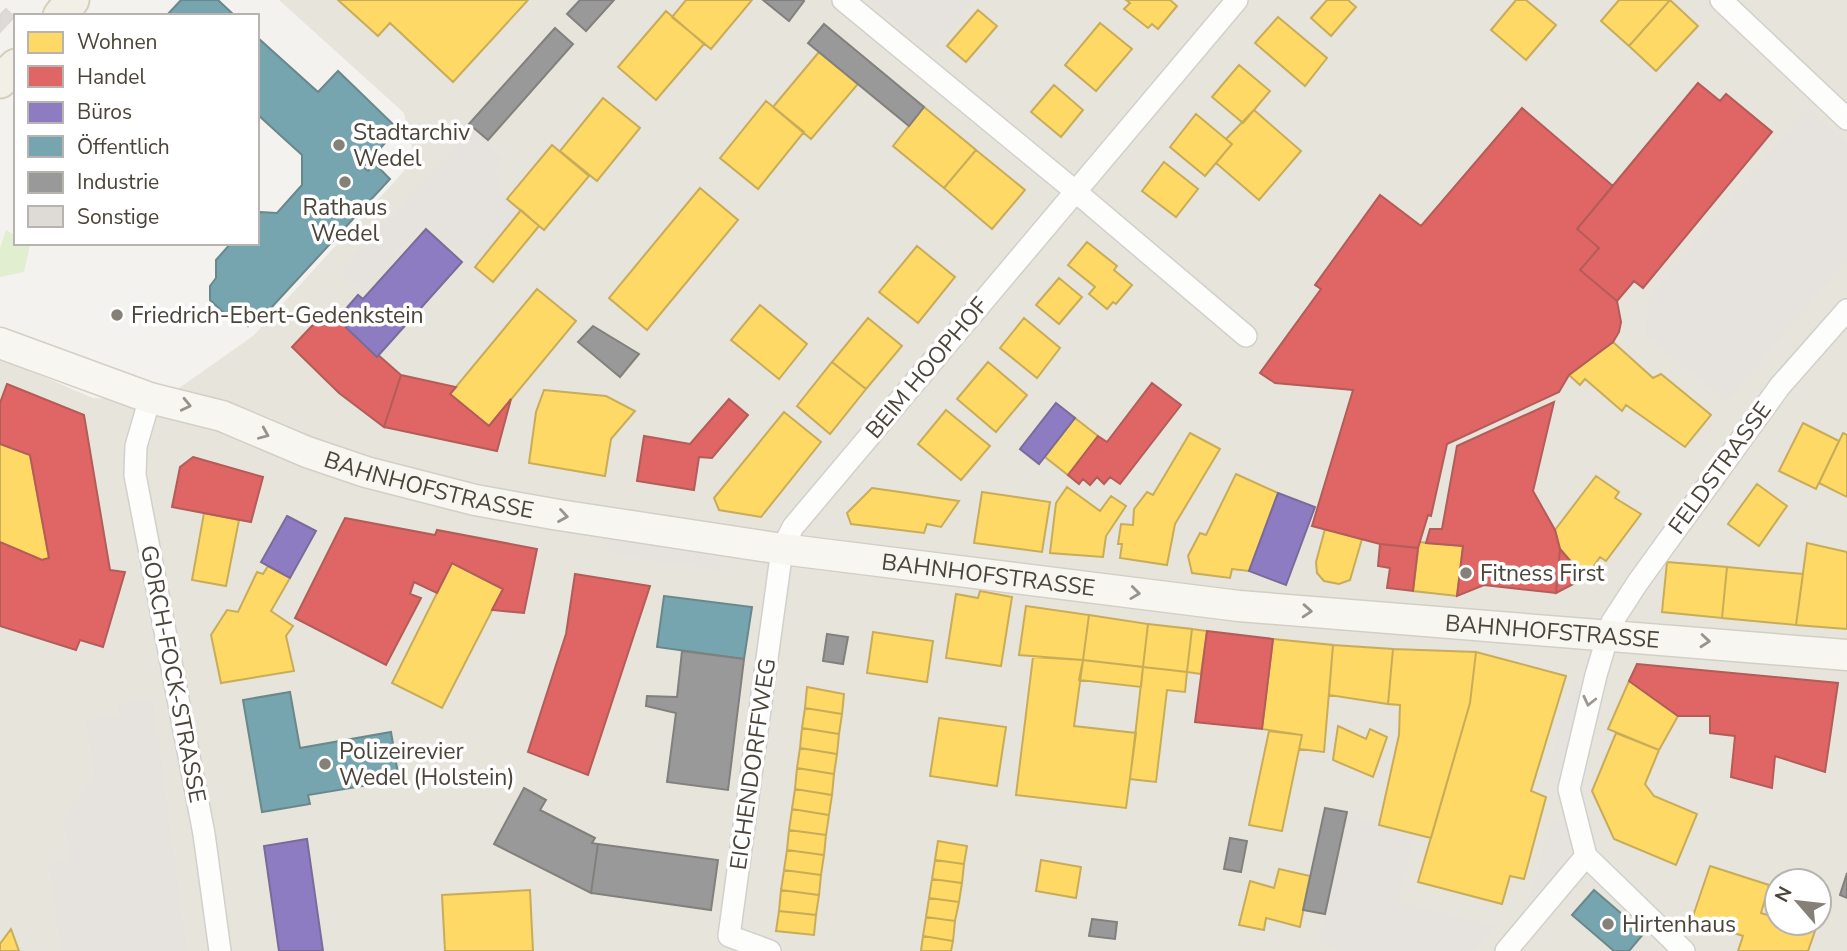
<svg xmlns="http://www.w3.org/2000/svg" width="1847" height="951" font-family="'Nunito Sans',sans-serif">
<style>
.residential{fill:#e7e4dc;fill-rule:evenodd}
.green{fill:#e1eecf}
.parking{fill:#e6e3df}
.homes{fill:#ffd966;stroke:#c9ac58;stroke-width:2}
.shops{fill:#e06666;stroke:#b35c58;stroke-width:2}
.offices{fill:#8e7cc3;stroke:#7a6b9a;stroke-width:2}
.public{fill:#76a5af;stroke:#69888c;stroke-width:2}
.industry{fill:#999;stroke:#82807c;stroke-width:2}
.building{fill:#dedbd6;stroke:#dcd9d4;stroke-width:2}
.lines{fill:none;stroke-linecap:round;stroke-linejoin:round}
.street-casing{stroke:#d2d0cb;stroke-width:24}
.secondary-casing{stroke:#d3cfc5;stroke-width:33}
.primary-casing{stroke:#d6cebb;stroke-width:37}
.street{stroke:#fdfdfc;stroke-width:21}
.secondary{stroke:#f7f6f1;stroke-width:30}
.primary{stroke:#f2efe6;stroke-width:33}
.oneway{stroke:#98948c}
.oneway2{stroke:#9b9791}
.poi-dot{fill:#868178;stroke:#fff;stroke-width:2.5}
.labels{text-anchor:middle;dominant-baseline:central;stroke-width:7;stroke-linejoin:round;paint-order:stroke}
.poi-label{font-size:23px;fill:#4b4439;stroke:#fff;text-anchor:start}
.street-label{font-size:23px;fill:#4b4439;stroke:#fff}
</style>
<rect width="100%" height="100%" fill="#f4f2ee"/>
<path class="residential" d="M279 0H1847V951H0V358L93 398 162 400 253 336 415 159 404 113ZM1777 881H1819V923H1777Z"/>
<path class="green" d="M6 230 16 236V243L30 245 24 272 0 277V248Z"/>
<path class="parking" d="M869 0H975L932 53Z
M1807 107 1847 143V260L1727 401 1646 337 1647 300Z
M473 127 503 158 496 174 507 199 521 210 475 267 426 222 362 291 340 271Z
M599 531 713 547 724 571 613 555Z
M1573 683 1585 686 1559 777 1546 774Z
M153 698 187 951H61L48 864 68 860 64 815 95 774 85 721 119 713 118 704Z
M1347 812 1415 835 1399 902 1495 926 1474 951H1335L1319 941Z
M1568 818 1570 845 1557 891 1529 898 1551 822Z"/>
<path class="homes" d="M338 0H528L453 82 390 23 378 36Z
M686 0H752L711 49 672 17Z
M1126 0H1170L1177 6 1158 29 1152 24 1148 28 1124 9 1130 3Z
M1327 0H1348L1356 7 1331 36 1311 18Z
M1516 0H1526L1556 25 1526 60 1491 30Z
M1619 0H1670L1629 46 1601 21Z
M1670 0 1698 26 1656 71 1629 46Z
M978 10 997 26 966 62 947 46Z
M666 11 704 44 656 100 618 67Z
M1278 17 1327 58 1305 86 1255 43Z
M1100 23 1132 49 1096 91 1065 65Z
M819 52 858 84 811 139 773 107Z
M1239 65 1270 91 1243 123 1212 97Z
M1054 85 1083 110 1061 137 1031 112Z
M603 98 640 128 597 181 560 151Z
M766 101 804 132 758 189 720 158Z
M924 107 976 150 944 188 893 146Z
M1254 110 1301 151 1259 200 1216 163 1232 144 1226 139Z
M1196 114 1232 144 1205 176 1170 147Z
M552 145 589 176 544 230 507 199Z
M976 150 1025 190 992 229 944 188Z
M1164 162 1198 189 1176 217 1142 191Z
M700 188 738 220 647 330 609 298Z
M521 210 539 226 493 282 475 267Z
M1087 242 1117 266 1114 270 1132 285 1116 304 1113 302 1107 309 1089 294 1095 287 1068 265Z
M917 246 955 277 918 323 879 292Z
M1059 278 1082 297 1059 324 1036 305Z
M537 289 576 321 489 426 450 394Z
M760 305 807 344 779 379 731 340Z
M868 318 902 346 866 389 832 362Z
M1024 318 1060 348 1037 378 1000 348Z
M1613 342 1653 378 1661 374 1711 415 1685 447 1626 405 1622 411 1585 379 1580 385 1569 375Z
M832 362 866 389 830 434 797 406Z
M988 362 1027 395 996 432 957 399Z
M544 390 606 396 635 411 611 439 605 476 529 463 536 412Z
M946 410 990 446 961 480 918 444Z
M784 412 821 442 761 517 719 510 714 498Z
M1075 418 1098 436 1068 475 1045 457Z
M1803 423 1839 441 1816 489 1779 471Z
M1190 433 1220 449 1175 524 1167 565 1120 558 1122 544H1118L1121 524 1133 525 1134 509 1147 492 1153 495Z
M1843 433 1847 435V497L1819 483Z
M0 444 30 455 49 558 42 560 0 542Z
M1236 474 1278 493 1249 571 1232 569 1230 578 1192 573 1188 556 1200 533 1206 535Z
M1596 476 1619 492 1615 498 1641 514 1606 561 1600 557 1585 578 1560 549 1555 530Z
M1757 484 1787 506 1759 546 1728 524Z
M1067 487 1100 511 1111 496 1126 506 1106 536 1103 557 1050 553 1056 503Z
M872 488 907 493 959 501 941 527 927 524 924 533 851 524 847 513Z
M982 492 1050 502 1042 552 974 543Z
M204 513 239 520 226 586 192 580Z
M1325 529 1362 539 1350 580 1339 584 1324 581 1317 573 1316 562Z
M1419 542 1463 546 1457 596 1413 591Z
M1807 543 1847 552V629L1796 625Z
M1667 562 1727 567 1722 618 1662 612Z
M452 563 503 589 442 708 392 683Z
M268 566 290 578 271 611 293 626 286 636 294 671 221 683 211 635 227 610 238 612 257 572 263 574Z
M1727 567 1803 574 1796 625 1722 618Z
M980 591 1012 597 1001 666 946 658 956 594 978 598Z
M1026 606 1089 615 1083 660 1019 655Z
M1089 615 1148 624 1143 667 1083 660Z
M1148 624 1192 629 1187 672 1143 667Z
M1192 629 1207 631 1201 674 1187 672Z
M873 632 933 641 927 682 867 673Z
M1273 639 1333 645 1324 752 1299 749 1302 735 1262 729Z
M1333 645 1393 649 1388 704 1329 695Z
M1393 649 1476 652 1470 703 1431 838 1379 825 1399 735 1400 705 1388 704Z
M1476 652 1566 676 1531 791 1546 797 1524 879 1510 876 1502 904 1418 882 1470 703Z
M1033 657 1083 660 1074 726 1136 733 1126 808 1016 795Z
M1083 660 1143 667 1141 687 1079 680Z
M1143 667 1187 672 1185 692 1167 690 1156 782 1130 779Z
M1629 681 1678 716 1659 750 1608 729Z
M807 687 844 694 842 714 805 708Z
M805 708 842 714 839 734 802 728Z
M939 718 1006 727 997 786 930 776Z
M1338 726 1366 739 1370 729 1387 737 1373 777 1333 760Z
M802 728 839 734 837 754 800 748Z
M1269 731 1302 735 1282 831 1249 825Z
M1616 733 1659 750 1645 784 1654 796 1697 814 1676 865 1614 839 1592 791Z
M800 748 837 754 834 774 797 768Z
M797 768 834 774 832 795 795 789Z
M795 789 832 795 829 815 792 809Z
M792 809 829 815 826 835 789 830Z
M789 830 826 835 824 855 787 850Z
M938 841 967 846 964 864 935 860Z
M787 850 824 855 821 875 784 870Z
M935 860 964 864 962 883 932 879Z
M1041 860 1081 867 1076 898 1036 891Z
M1710 866 1769 885 1761 913 1777 918V923H1791L1815 931 1808 951H1738L1743 936 1692 919Z
M1279 869 1310 876 1300 927 1266 918 1264 930 1239 925 1250 881 1274 888Z
M784 870 821 875 819 895 781 890Z
M932 879 962 883 959 902 929 898Z
M530 890 533 951H445L442 895Z
M781 890 819 895 816 915 779 911Z
M929 898 959 902 955 921 926 917Z
M779 911 816 915 814 935 776 931Z
M926 917 955 921 953 941 923 936Z
M11 929 19 951H0V944Z
M923 936 953 941 951 951H921Z"/>
<path class="shops" d="M1698 83 1720 101 1726 94 1772 132 1643 288 1634 281 1617 301 1580 270 1599 248 1577 229Z
M1522 108 1613 186 1577 229 1599 248 1580 270 1617 301 1621 322 1619 332 1613 342 1569 375 1559 392 1447 444 1431 516 1428 515 1418 548 1380 544 1312 526 1353 390 1275 383 1260 373 1321 289 1315 285 1380 195 1421 226Z
M327 310 401 375 384 427 339 393 292 347Z
M401 375 456 387 450 394 489 426 511 399 497 451 384 427Z
M1152 383 1181 405 1120 484 1110 477 1104 484 1097 477 1090 485 1083 479 1079 484 1068 475 1098 436 1107 442Z
M7 384 84 415 110 570 125 572 103 647 80 640 76 650 0 626V542L42 560 49 558 30 455 0 444V403Z
M729 399 748 415 712 458 699 457 694 490 637 481 644 436 690 444Z
M1554 402 1533 491 1555 530 1560 549 1556 593 1484 585 1457 596 1463 546 1426 543 1430 529H1442L1457 446Z
M193 457 263 477 251 522 172 507 180 467Z
M345 518 435 535 437 530 537 549 524 613 492 610 503 589 452 563 437 593 414 582 410 594 421 598 386 665 295 618Z
M1380 544 1418 548 1413 591 1387 588 1390 568 1378 566Z
M1560 549 1585 578 1556 593Z
M575 574 650 586 588 775 528 752 566 634Z
M1207 631 1273 639 1262 729 1195 722Z
M1637 664 1838 683 1825 772 1775 756 1772 788 1731 777 1735 736 1710 733V716H1678L1629 681Z"/>
<path class="offices" d="M426 229 462 262 377 357 337 319 358 295 363 299Z
M1056 403 1075 418 1039 464 1020 449Z
M1278 493 1315 507 1286 585 1249 571Z
M287 516 316 531 290 578 261 562Z
M307 839 323 951H279L264 846Z"/>
<path class="public" d="M181 0H218L235 16H166Z
M257 37 318 92 338 71 398 129 363 167 368 171 375 164 390 179 258 322 255 319 248 326 242 320 237 325 210 300V286L216 278V260L231 243H257V215L260 212 277 213 302 185V155L257 114Z
M664 596 752 607 744 659 657 647Z
M290 692 300 748 391 732 399 780 308 795 310 804 262 812 243 700Z
M1594 890 1644 933 1629 951H1614L1572 915Z"/>
<path class="industry" d="M580 0H614L586 31 567 14Z
M763 0H803L804 1 789 21Z
M824 24 924 107 909 126 808 43Z
M555 28 573 44 488 140 469 124Z
M593 326 639 354 620 377 578 342Z
M827 634 848 637 843 664 823 661Z
M682 651 744 659 728 790 667 782 676 713 646 706 647 696 677 697Z
M524 788 546 800 540 810 595 838 592 843 598 844 591 893 494 844Z
M1325 808 1347 812 1325 914 1303 910Z
M1230 838 1247 841 1241 872 1224 869Z
M598 844 718 860 711 910 591 893Z
M1847 873V898L1840 895Z
M1092 919 1117 922 1115 939 1089 936Z"/>
<path class="building" d="M6 9 14 17 0 32V15Z"/>
<g class="lines">
<defs>
<path id="street" d="M843 0 1075 191 1246 336
M1721 0 1847 119
M150 398 136 446 135 475 204 834 220 951
M770 951 729 936 782 549 793 527 1237 0
M1506 951 1586 856
M1684 951 1586 856 1569 789 1596 675 1612 622 1638 582 1780 386 1847 310"/>
<g id="secondary">
<path id="s1" d="M0 343 150 398 222 416 307 452 366 472 475 500 559 515 782 549 1239 606 1847 655"/>
</g>
<path id="primary" d="M60 16 72 0
M0 81 16 66"/>
</defs>
<use href="#street" class="street-casing"/>
<use href="#secondary" class="secondary-casing"/>
<use href="#primary" class="primary-casing"/>
<use href="#street" class="street"/>
<use href="#secondary" class="secondary"/>
<use href="#primary" class="primary"/>
</g>
<defs><path id="oneway-chevron" d="M-2-3.5L2.5 0L-2 3.5" fill="none" stroke-width="1.6" stroke-linecap="round" stroke-linejoin="round" transform="scale(1.75)"/></defs>
<g class="oneway">
<use href="#oneway-chevron" transform="translate(186 405) rotate(13)"/>
<use href="#oneway-chevron" transform="translate(264 434) rotate(23)"/>
<use href="#oneway-chevron" transform="translate(563 516) rotate(9)"/>
<use href="#oneway-chevron" transform="translate(1135 593) rotate(7)"/>
<use href="#oneway-chevron" transform="translate(1307 611) rotate(4)"/>
<use href="#oneway-chevron" transform="translate(1705 641) rotate(5)"/>
</g>
<use class="oneway2" href="#oneway-chevron" transform="translate(1589 701) rotate(103)"/>
<g class="poi-dot">
<circle cx="339" cy="145" r="7"/>
<circle cx="345" cy="182" r="7"/>
<circle cx="117" cy="315" r="7"/>
<circle cx="1466" cy="573" r="7"/>
<circle cx="325" cy="764" r="7"/>
<circle cx="1608" cy="924" r="7"/>
</g>
<g class="labels">
<g class="poi-label">
<text x="353" y="132">Stadtarchiv<tspan x="353" dy="26">Wedel</tspan></text>
<text x="345" y="207" text-anchor="middle">Rathaus<tspan x="345" dy="26">Wedel</tspan></text>
<text x="131" y="315">Friedrich-Ebert-Gedenkstein</text>
<text x="1480" y="573">Fitness First</text>
<text x="339" y="751">Polizeirevier<tspan x="339" dy="26">Wedel (Holstein)</tspan></text>
<text x="1622" y="924">Hirtenhaus</text>
</g>
<g class="street-label">
<text transform="translate(927 368) rotate(-50)">BEIM HOOPHOF</text>
<text transform="translate(1720 468) rotate(-54)">FELDSTRASSE</text>
<text stroke="none"><textPath href="#s1" startOffset="453">BAHNHOFSTRASSE</textPath></text>
<text stroke="none"><textPath href="#s1" startOffset="1020">BAHNHOFSTRASSE</textPath></text>
<text stroke="none"><textPath href="#s1" startOffset="1587">BAHNHOFSTRASSE</textPath></text>
<text transform="translate(173 674) rotate(79)">GORCH-FOCK-STRASSE</text>
<text transform="translate(753 764) rotate(-82)">EICHENDORFFWEG</text>
</g>
</g>
<rect x="14" y="14" width="245" height="231" fill="#ffffff" stroke="#b7b4b0" stroke-width="2"/>
<rect x="28" y="32" width="35" height="21" fill="#ffd966" stroke="#b7b4b0" stroke-width="2"/>
<text x="77" y="49" font-size="21" fill="#4b4439">Wohnen</text>
<rect x="28" y="66" width="35" height="21" fill="#e06666" stroke="#b7b4b0" stroke-width="2"/>
<text x="77" y="84" font-size="21" fill="#4b4439">Handel</text>
<rect x="28" y="102" width="35" height="21" fill="#8e7cc3" stroke="#b7b4b0" stroke-width="2"/>
<text x="77" y="119" font-size="21" fill="#4b4439">Büros</text>
<rect x="28" y="136" width="35" height="21" fill="#76a5af" stroke="#b7b4b0" stroke-width="2"/>
<text x="77" y="154" font-size="21" fill="#4b4439">Öffentlich</text>
<rect x="28" y="172" width="35" height="21" fill="#999999" stroke="#b7b4b0" stroke-width="2"/>
<text x="77" y="189" font-size="21" fill="#4b4439">Industrie</text>
<rect x="28" y="206" width="35" height="21" fill="#dedbd6" stroke="#b7b4b0" stroke-width="2"/>
<text x="77" y="224" font-size="21" fill="#4b4439">Sonstige</text>
<g transform="translate(1798 902) rotate(298)"><circle r="33" fill="#ffffff" stroke="#b7b4b0" stroke-width="2"/>
<path d="M0-5L12 26L0 18L-12 26Z" fill="#868178"/>
<text y="-10" font-size="19" font-weight="bold" text-anchor="middle" fill="#4b4439">N</text>
</g>
</svg>
